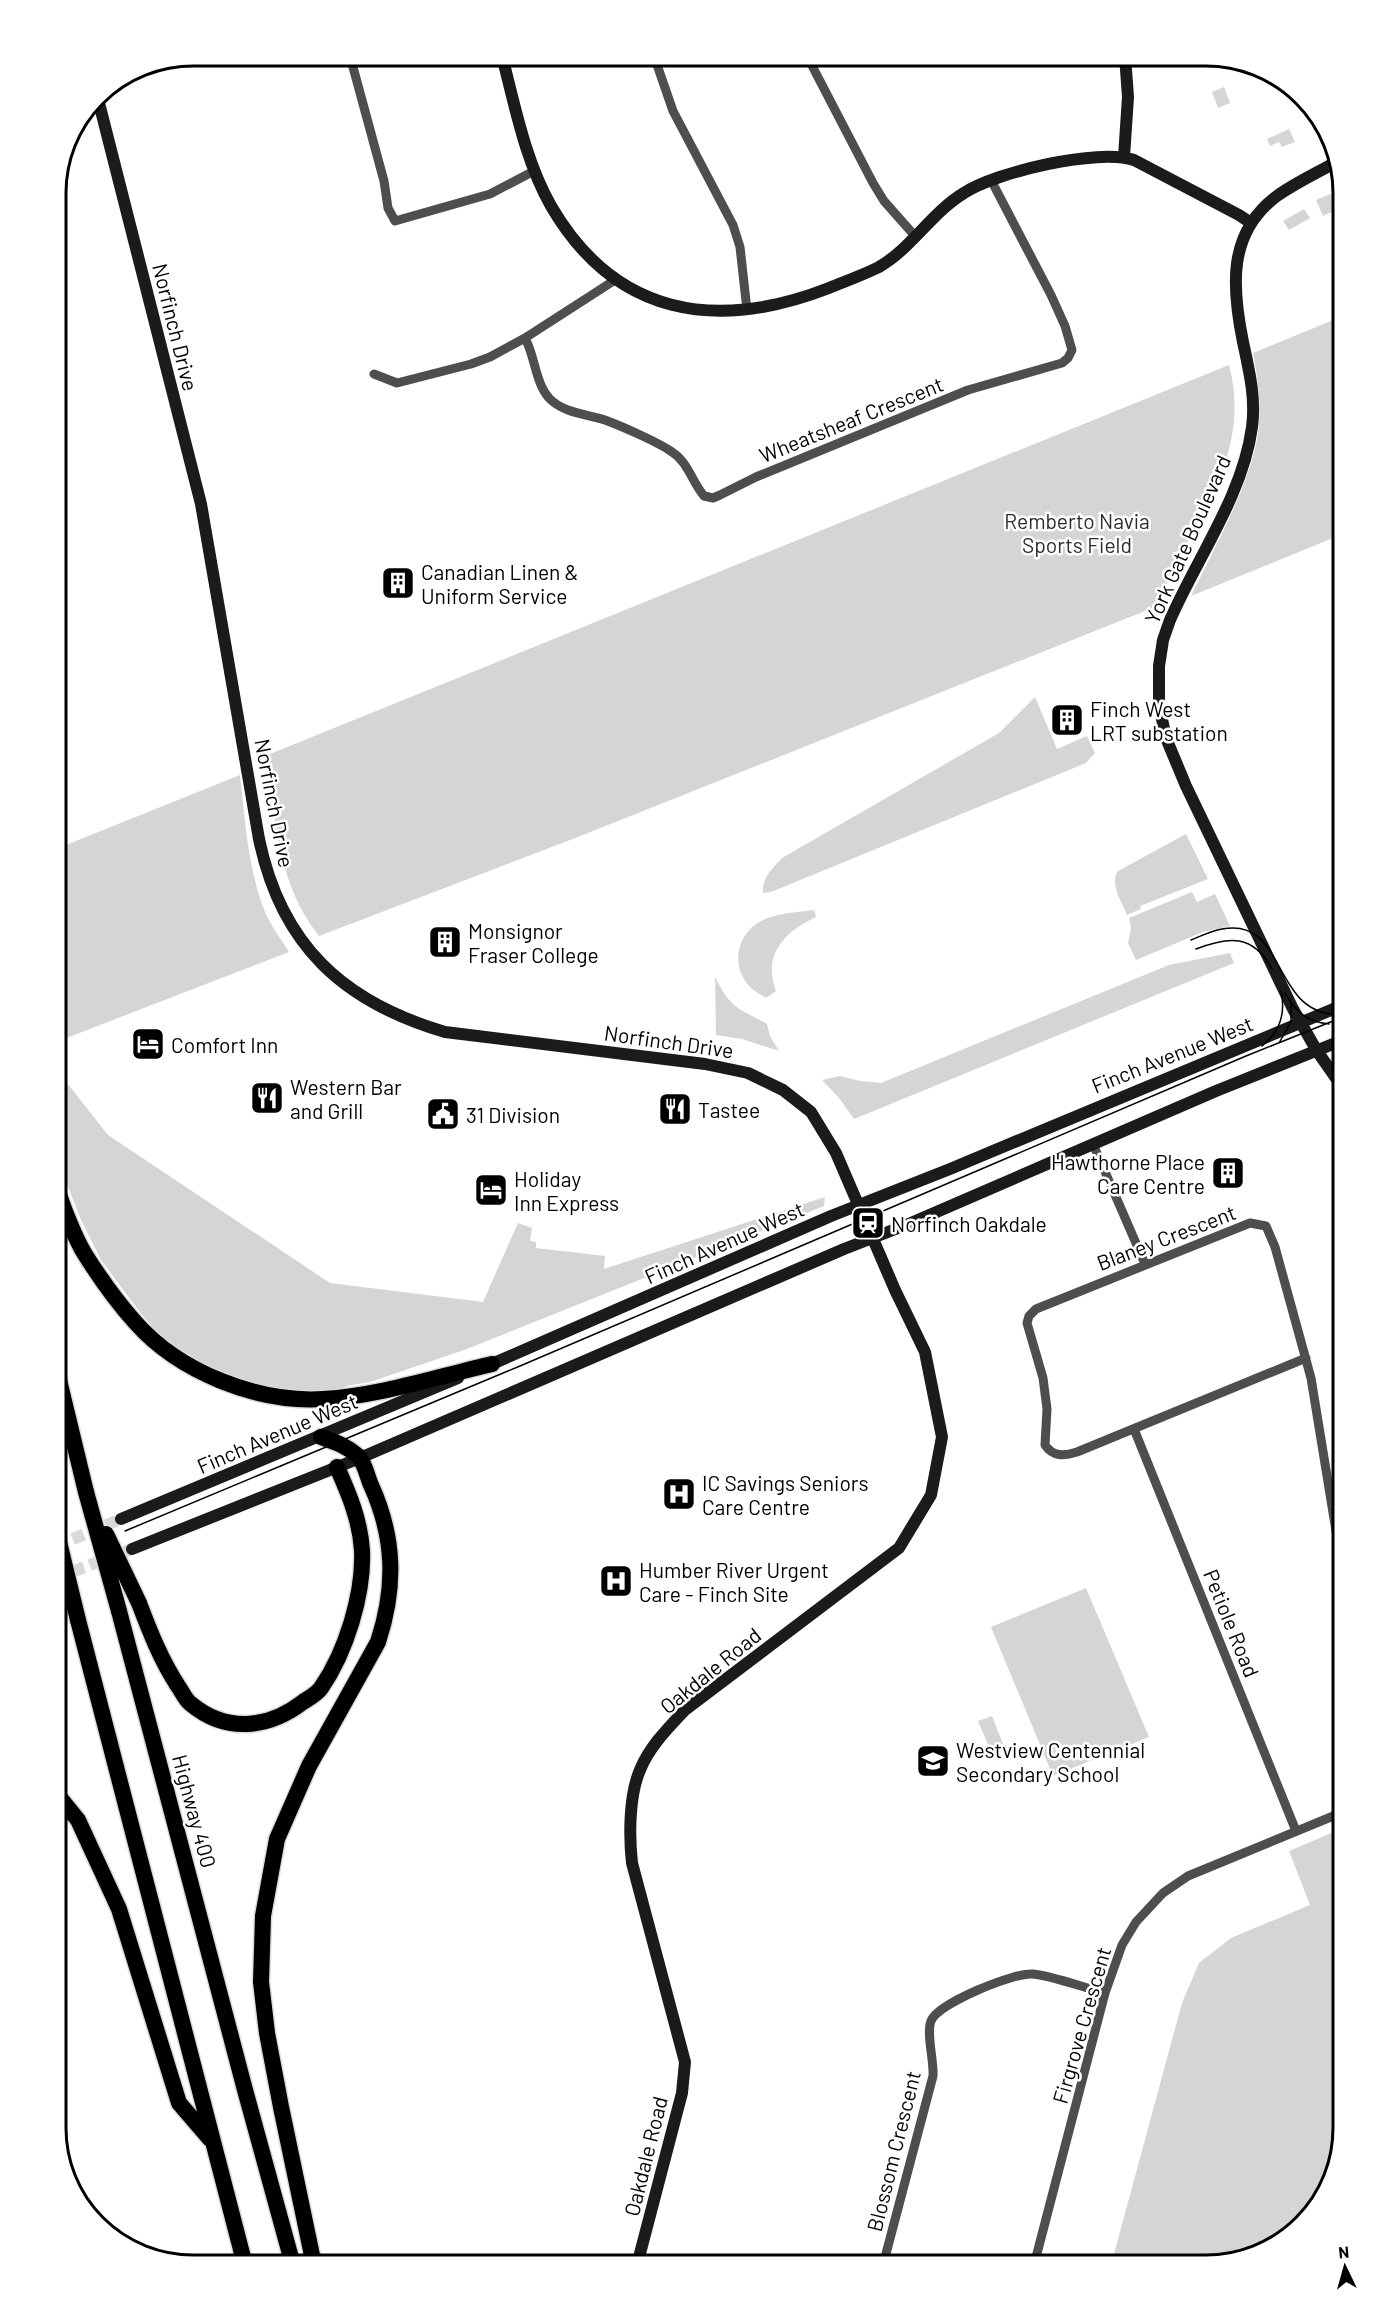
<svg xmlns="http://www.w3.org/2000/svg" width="1399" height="2321" font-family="Barlow,sans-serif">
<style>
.green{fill:#d5d5d5}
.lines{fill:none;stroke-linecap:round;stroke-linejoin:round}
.secondary-tunnel{stroke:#d9d9d9;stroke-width:12;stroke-dasharray:12 6;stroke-linecap:butt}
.highway-casing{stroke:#dbdbdb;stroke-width:19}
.street{stroke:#4e4e4e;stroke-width:9}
.secondary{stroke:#1b1b1b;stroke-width:12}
.highway{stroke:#000;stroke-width:16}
.tram{stroke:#000;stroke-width:1.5}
.highway-bridge-casing{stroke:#dbdbdb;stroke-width:19;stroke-linecap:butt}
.highway-bridge{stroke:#000;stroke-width:16}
.labels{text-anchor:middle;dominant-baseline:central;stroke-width:5;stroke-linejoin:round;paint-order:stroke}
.street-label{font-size:21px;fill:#000;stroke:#fff}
.park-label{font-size:21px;fill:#2c2c2c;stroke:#fff}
.poi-label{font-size:21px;fill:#000;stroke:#fff;text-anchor:start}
.rim{fill:none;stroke:#000;stroke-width:3}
</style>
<rect width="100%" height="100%" fill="#fff"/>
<path class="green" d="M1224 87 1230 103 1218 108 1212 92Z
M1289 129 1295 142 1282 147 1279 142 1270 146 1267 139Z
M1338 191 1343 204 1340 206V208L1323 216 1316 200Z
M1304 209 1310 218 1289 230 1283 221Z
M1343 316V534L1191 596C1214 548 1242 500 1255 449 1263 417 1259 384 1253 353Z
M1229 365C1239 402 1235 436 1222 472L1155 607 583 835 319 936C277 883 276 820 265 756Z
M1035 697 1057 749 1087 736 1095 753 1086 763 771 892 763 893C762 877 772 869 782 858L999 733Z
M240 775C245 820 248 869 265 912 271 926 281 939 289 952L56 1042V849Z
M1186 834 1208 879 1140 906 1141 909 1127 915C1122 902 1109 884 1118 871Z
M1192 892 1197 902 1215 894 1230 926 1203 932 1136 960 1128 943 1131 928 1129 918Z
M814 910 816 917C785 931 762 955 776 991L766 998C761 995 754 991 750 987 730 966 736 933 763 920 778 913 797 912 814 910Z
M1230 953 1234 963 854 1119 839 1098 822 1080 840 1076 860 1081 881 1083 1169 965Z
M715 977C732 1010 737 1007 767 1024L770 1036 779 1051 742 1039 716 1035Z
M56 1069 108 1135 330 1283 483 1302 518 1223 532 1228 530 1241 536 1242V1248L605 1256 604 1269 825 1197 824 1206 467 1349 370 1382 347 1386 341 1390 314 1391 286 1390 256 1386 225 1375 176 1348 158 1333 139 1311 101 1260 81 1220 56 1156Z
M1086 1588 1149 1737 1053 1776 991 1627Z
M992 1716 1003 1744 990 1749 978 1721Z
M1334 1832 1343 1858V2129L1321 2204 1267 2251 1206 2265H1111L1182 2003 1199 1963 1231 1938 1310 1905 1289 1851Z"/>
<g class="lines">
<path class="secondary-tunnel" d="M56 1546 121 1519
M56 1578 132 1549"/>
<defs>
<path id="highway" d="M56 1185C62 1205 75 1239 86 1256 100 1278 117 1302 135 1322 179 1372 257 1403 323 1399 379 1396 436 1377 492 1364
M56 1368 86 1492
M139 1603C150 1632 161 1660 178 1686 182 1691 185 1700 191 1704 226 1733 268 1729 303 1702 309 1698 317 1694 321 1688 346 1652 364 1594 362 1550 360 1520 349 1494 337 1467
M119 1611 245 2090 293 2265
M78 1620 245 2265
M56 1793 78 1820 119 1909 179 2103 210 2139
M314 2265 281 2107 267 2033 261 1982 263 1916 277 1839 309 1766 378 1642C396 1587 395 1538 371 1485 367 1476 365 1463 358 1456 347 1446 335 1442 321 1437"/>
</defs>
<use href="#highway" class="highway-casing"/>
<path class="street" d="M350 56 384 181 388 208 395 221 490 194 534 171
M654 56 673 111 733 225 740 247 747 310
M807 56 873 183 884 201 915 236
M525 338C535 356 535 382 549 398 563 413 586 414 605 420 621 426 658 442 672 452 688 462 692 482 704 496L713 498 720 495 756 477 968 390 1062 363 1068 358 1072 350 1065 326 1051 295 991 180
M374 374 397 383 471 364 490 357 525 338 615 280
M1093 1144 1145 1264
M1306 1358 1077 1452C1064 1456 1053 1457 1045 1445L1047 1409 1043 1378 1027 1323 1029 1316 1036 1309 1250 1223 1266 1226 1275 1247 1311 1378 1336 1531 1343 1554
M1134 1429 1296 1831
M883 2265 933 2076C934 2060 926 2033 931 2021 938 2003 1015 1972 1033 1974 1053 1976 1085 1988 1105 1993
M1034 2265 1105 1993 1122 1945 1136 1922 1163 1893 1188 1876 1343 1812"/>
<path class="secondary" d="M502 56C515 106 525 160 551 206 615 316 716 332 829 288 846 281 863 275 879 267 912 248 931 213 964 193 996 172 1098 148 1134 160L1239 215 1251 223
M97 95 201 504 259 839C281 945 343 1002 445 1032L705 1064 748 1073 783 1090 811 1112 836 1153 895 1290 925 1352 942 1437 931 1495 899 1548 685 1710C669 1727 649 1747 640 1770 629 1795 629 1836 632 1863L685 2062 682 2093 637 2265
M1124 157 1128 97 1125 56
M1336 162C1317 173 1295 183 1277 196 1227 233 1232 288 1243 342 1249 370 1256 398 1252 427 1243 495 1197 558 1170 620L1163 640 1159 666V705L1166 738 1186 786 1293 1009 1317 1051 1343 1088
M485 1367 831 1216 950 1169 1343 1005
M121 1519 458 1378
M132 1549 360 1458 844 1249 911 1223 1216 1091 1343 1040"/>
<use href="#highway" class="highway"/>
<path class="tram" d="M1191 940C1201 936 1211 931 1222 929 1288 916 1271 1018 1341 1014
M1196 949C1229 936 1253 934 1272 969
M1285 993C1295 1011 1307 1022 1329 1024
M1279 1043 1291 1022V1002
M1262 1046C1280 1032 1286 1014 1281 991
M125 1531 520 1366 1246 1056 1343 1017"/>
<defs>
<path id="highway-bridge" d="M86 1492 119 1611
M56 1530 78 1620
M106 1534 139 1603"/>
</defs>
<use href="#highway-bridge" class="highway-bridge-casing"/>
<use href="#highway-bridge" class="highway-bridge"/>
</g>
<defs>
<symbol id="building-square" viewBox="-11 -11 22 22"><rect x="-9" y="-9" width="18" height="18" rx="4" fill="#000" stroke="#fff"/><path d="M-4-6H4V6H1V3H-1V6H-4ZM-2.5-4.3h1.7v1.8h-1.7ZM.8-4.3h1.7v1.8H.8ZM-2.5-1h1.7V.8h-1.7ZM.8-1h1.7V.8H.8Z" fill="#fff"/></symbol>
<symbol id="hotel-square" viewBox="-11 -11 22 22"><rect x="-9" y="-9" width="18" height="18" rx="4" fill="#000" stroke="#fff"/><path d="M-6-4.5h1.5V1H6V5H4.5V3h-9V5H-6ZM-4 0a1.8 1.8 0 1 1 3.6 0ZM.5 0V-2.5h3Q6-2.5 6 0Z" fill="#fff"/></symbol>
<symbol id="restaurant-square" viewBox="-11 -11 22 22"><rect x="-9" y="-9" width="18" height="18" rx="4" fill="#000" stroke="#fff"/><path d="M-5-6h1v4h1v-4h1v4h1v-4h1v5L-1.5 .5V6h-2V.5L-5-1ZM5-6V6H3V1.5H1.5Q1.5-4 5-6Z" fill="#fff"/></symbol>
<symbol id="civic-square" viewBox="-11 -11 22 22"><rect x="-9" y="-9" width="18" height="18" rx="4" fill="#000" stroke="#fff"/><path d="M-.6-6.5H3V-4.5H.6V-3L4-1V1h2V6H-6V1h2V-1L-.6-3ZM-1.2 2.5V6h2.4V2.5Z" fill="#fff"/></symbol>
<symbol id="station-square" viewBox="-11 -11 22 22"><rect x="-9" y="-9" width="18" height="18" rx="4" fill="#000" stroke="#fff"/><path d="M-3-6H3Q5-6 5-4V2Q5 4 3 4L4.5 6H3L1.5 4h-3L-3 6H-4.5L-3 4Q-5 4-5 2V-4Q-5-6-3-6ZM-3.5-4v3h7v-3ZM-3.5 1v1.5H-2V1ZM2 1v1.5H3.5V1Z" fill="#fff"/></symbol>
<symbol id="hospital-square" viewBox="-11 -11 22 22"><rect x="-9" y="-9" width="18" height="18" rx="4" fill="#000" stroke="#fff"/><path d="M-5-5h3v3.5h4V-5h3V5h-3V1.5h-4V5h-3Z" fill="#fff"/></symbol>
<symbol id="school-square" viewBox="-11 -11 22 22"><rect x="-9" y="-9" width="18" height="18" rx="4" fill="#000" stroke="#fff"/><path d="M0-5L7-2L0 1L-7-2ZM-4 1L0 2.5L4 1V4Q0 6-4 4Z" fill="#fff"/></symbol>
</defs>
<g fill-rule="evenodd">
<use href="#building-square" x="379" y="564" width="38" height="38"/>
<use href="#building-square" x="1048" y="701" width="38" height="38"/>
<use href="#building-square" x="426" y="923" width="38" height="38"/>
<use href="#hotel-square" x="129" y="1025" width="38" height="38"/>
<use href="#restaurant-square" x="248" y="1079" width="38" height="38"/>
<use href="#restaurant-square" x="656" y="1090" width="38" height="38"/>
<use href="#civic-square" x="424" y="1095" width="38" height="38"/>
<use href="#building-square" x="1209" y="1154" width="38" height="38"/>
<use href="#hotel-square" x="472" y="1171" width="38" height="38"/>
<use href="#station-square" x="849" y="1204" width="38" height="38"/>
<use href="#hospital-square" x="660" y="1475" width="38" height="38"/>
<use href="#hospital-square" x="597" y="1562" width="38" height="38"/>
<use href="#school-square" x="914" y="1742" width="38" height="38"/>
</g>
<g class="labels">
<g class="street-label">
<text transform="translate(176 327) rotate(76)">Norfinch Drive</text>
<text transform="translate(851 419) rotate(-22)">Wheatsheaf Crescent</text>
<text transform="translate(1187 539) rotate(-66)">York Gate Boulevard</text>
<text transform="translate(275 803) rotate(79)">Norfinch Drive</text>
<text transform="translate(669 1041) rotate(8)">Norfinch Drive</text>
<text transform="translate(1172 1054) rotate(-22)">Finch Avenue West</text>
<text transform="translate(1166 1237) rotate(-21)">Blaney Crescent</text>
<text transform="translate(724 1242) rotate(-24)">Finch Avenue West</text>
<text transform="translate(277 1433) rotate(-23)">Finch Avenue West</text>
<text transform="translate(1232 1623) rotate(68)">Petiole Road</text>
<text transform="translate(710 1670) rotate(-39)">Oakdale Road</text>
<text transform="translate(195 1811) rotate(75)">Highway 400</text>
<text transform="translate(1081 2025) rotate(-74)">Firgrove Crescent</text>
<text transform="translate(893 2151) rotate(-76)">Blossom Crescent</text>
<text transform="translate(645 2156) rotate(-76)">Oakdale Road</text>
</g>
<g class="park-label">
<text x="1077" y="520">Remberto Navia<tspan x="1077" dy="24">Sports Field</tspan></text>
</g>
<g class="poi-label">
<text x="421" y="571">Canadian Linen &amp;<tspan x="421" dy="24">Uniform Service</tspan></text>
<text x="1090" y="708">Finch West<tspan x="1090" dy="24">LRT substation</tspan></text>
<text x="468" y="930">Monsignor<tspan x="468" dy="24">Fraser College</tspan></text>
<text x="171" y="1044">Comfort Inn</text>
<text x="290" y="1086">Western Bar<tspan x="290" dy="24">and Grill</tspan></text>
<text x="698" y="1109">Tastee</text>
<text x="466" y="1114">31 Division</text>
<text x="1205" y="1161" text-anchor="end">Hawthorne Place<tspan x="1205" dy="24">Care Centre</tspan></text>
<text x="514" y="1178">Holiday<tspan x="514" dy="24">Inn Express</tspan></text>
<text x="891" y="1223">Norfinch Oakdale</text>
<text x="702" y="1482">IC Savings Seniors<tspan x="702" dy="24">Care Centre</tspan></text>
<text x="639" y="1569">Humber River Urgent<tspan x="639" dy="24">Care - Finch Site</tspan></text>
<text x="956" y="1749">Westview Centennial<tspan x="956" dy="24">Secondary School</tspan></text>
</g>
</g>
<path d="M0 0H1399V2321H0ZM193 66H1206A127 127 0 0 1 1333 193V2128A127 127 0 0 1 1206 2255H193A127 127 0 0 1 66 2128V193A127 127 0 0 1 193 66Z" fill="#fff" fill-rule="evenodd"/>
<path class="rim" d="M193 66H1206A127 127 0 0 1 1333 193V2128A127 127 0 0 1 1206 2255H193A127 127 0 0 1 66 2128V193A127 127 0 0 1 193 66Z"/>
<g transform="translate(1345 2267) rotate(355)" stroke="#ffffff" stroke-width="4.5" paint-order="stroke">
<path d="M0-4.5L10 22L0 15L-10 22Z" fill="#000000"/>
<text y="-9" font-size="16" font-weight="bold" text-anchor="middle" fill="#000000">N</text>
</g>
</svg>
